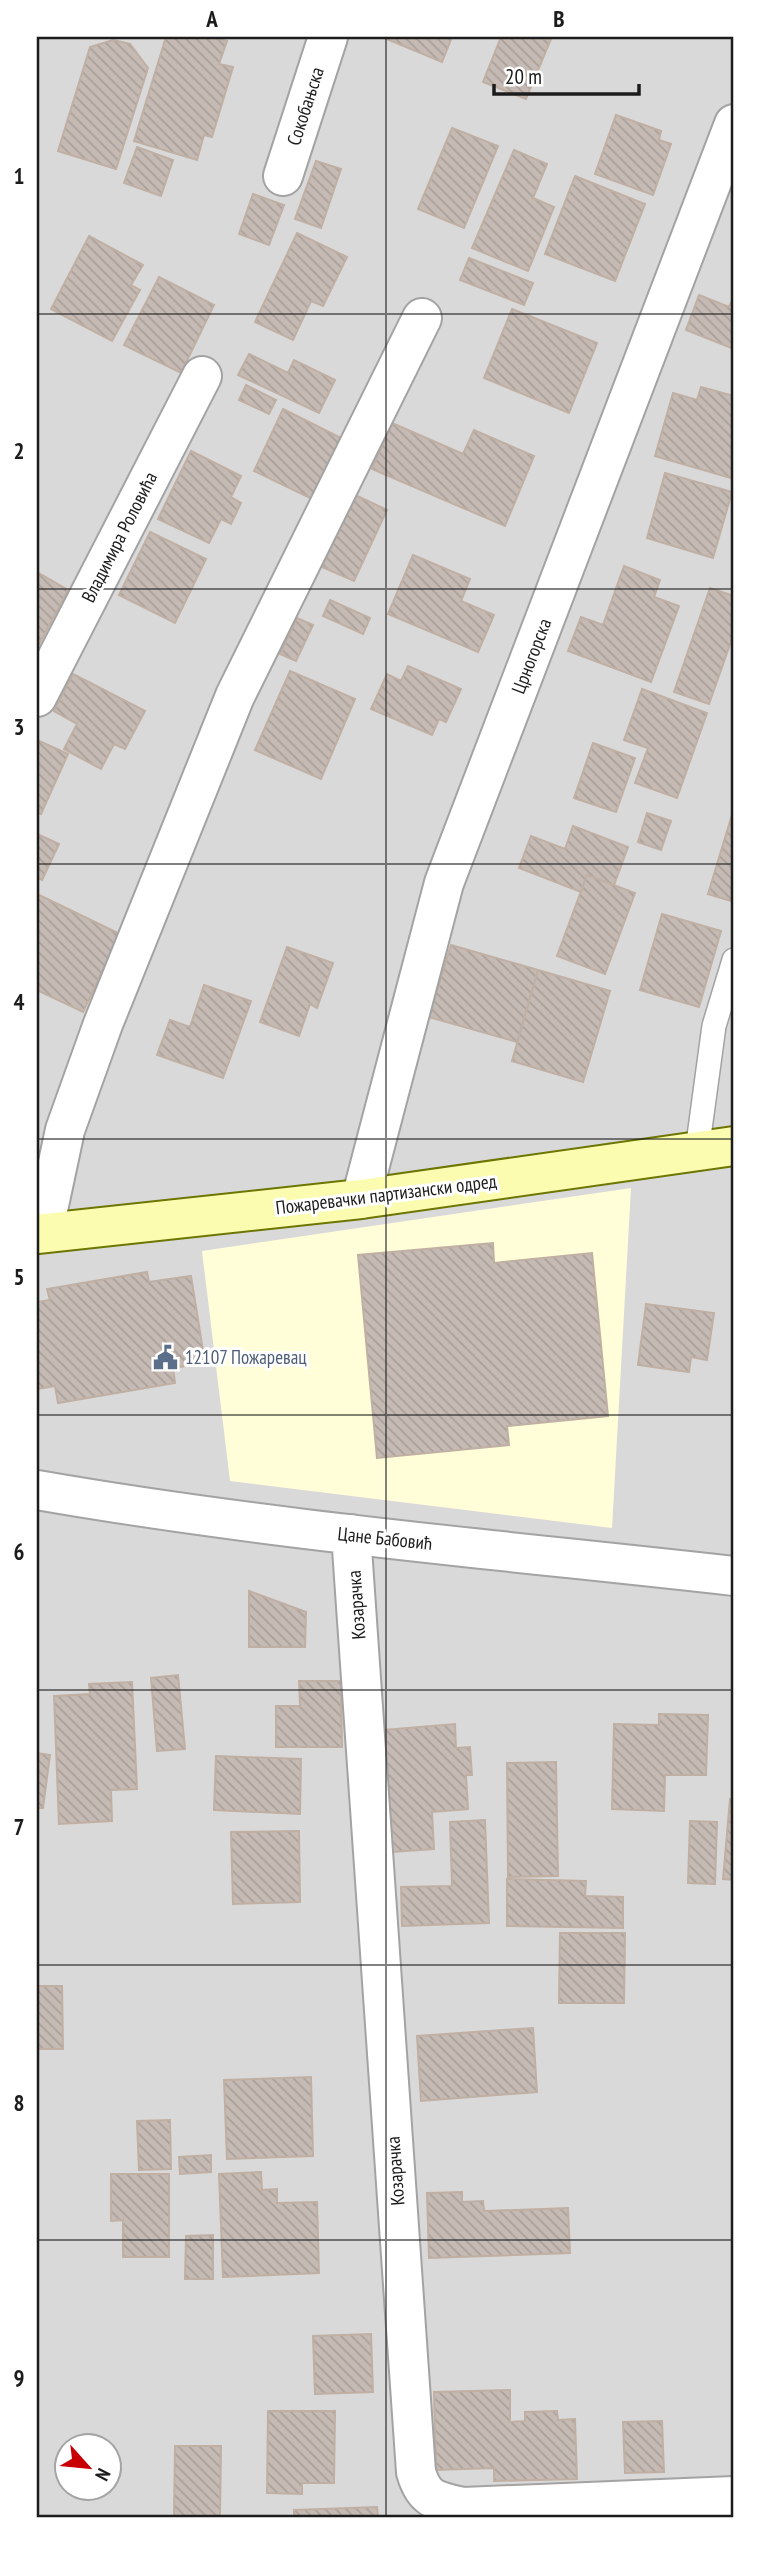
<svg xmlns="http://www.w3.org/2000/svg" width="771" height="2554" font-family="'PT Sans Narrow',sans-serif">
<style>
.residential{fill:#dad9d9;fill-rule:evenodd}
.education{fill:#fffed9}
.building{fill:url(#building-back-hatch);stroke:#c0afa3;stroke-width:2}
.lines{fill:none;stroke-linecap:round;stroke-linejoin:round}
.lane-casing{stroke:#a3a3a3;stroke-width:26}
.street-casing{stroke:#a3a3a3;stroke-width:42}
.secondary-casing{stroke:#6c7600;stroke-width:42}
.lane{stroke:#fff;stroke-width:23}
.street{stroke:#fff;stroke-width:38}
.secondary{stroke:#fbfcb0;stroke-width:38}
.grid{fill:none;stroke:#1c1c1c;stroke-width:2;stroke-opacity:0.55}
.labels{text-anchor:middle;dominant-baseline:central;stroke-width:6;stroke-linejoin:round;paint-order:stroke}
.street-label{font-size:19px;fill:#1c1c1c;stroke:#fff}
.service-label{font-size:19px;fill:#4e5e75;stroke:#fff;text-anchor:start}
.neatline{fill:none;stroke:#1c1c1c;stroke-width:2.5}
.grid-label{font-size:23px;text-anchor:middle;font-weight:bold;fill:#1c1c1c}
</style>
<defs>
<pattern id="building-back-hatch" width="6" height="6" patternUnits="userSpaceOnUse" patternTransform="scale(1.75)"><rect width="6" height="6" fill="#c6bbb4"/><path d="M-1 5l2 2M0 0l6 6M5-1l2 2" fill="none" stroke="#aaa09a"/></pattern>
</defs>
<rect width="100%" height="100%" fill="#eee9e1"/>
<path class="residential" d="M37 37H734V2517H37ZM66 2446H108V2488H66Z"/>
<path class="education" d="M631 1188 612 1528 230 1481 202 1251Z"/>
<path class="building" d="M166 37H213L227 41 219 64 233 67 212 137 204 135 197 160 134 141Z
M382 37H452L442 62Z
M501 37 551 39 526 99 483 82Z
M113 40 130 44 148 68 116 169 58 151 90 47Z
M616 115 661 131 659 140 671 144 653 195 595 174Z
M452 128 498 146 464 228 418 209Z
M137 147 173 160 161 196 124 183Z
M514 150 547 164 533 198 554 207 528 271 472 248Z
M316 161 341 169 321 228 295 219Z
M575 176 645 204 615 281 545 254Z
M253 194 284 205 269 245 239 234Z
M297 233 347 257 323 306 311 301 293 340 255 322Z
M89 236 143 265 131 285 140 290 112 341 51 309Z
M469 258 533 283 524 305 460 280Z
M159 277 214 305 181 373 124 345Z
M699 295 729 307 734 296V349L686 330Z
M512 309 597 343 569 413 484 378Z
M249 354 288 373 294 360 335 380 319 413 238 375Z
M246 385 276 400 269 414 239 400Z
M701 387 734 396V479L655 456 673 393 697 400Z
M283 409 341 438 312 499 254 471Z
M392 423 463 454 474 430 534 456 505 526 372 469Z
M191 451 241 476 231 497 241 503 231 524 221 519 209 543 158 519Z
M665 473 732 492 713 558 647 538Z
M355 495 387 510 354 581 322 567Z
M150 532 206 559 175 623 119 595Z
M413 555 470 579 461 601 494 615 478 652 388 614Z
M624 566 660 580 654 597 679 606 651 682 568 651 581 617 603 625Z
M37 572 68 590 37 648Z
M710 588 734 596V633L709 704 674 692Z
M330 600 370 618 363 634 323 616Z
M297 618 313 625 296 661 280 654Z
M408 666 461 689 446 722 439 719 432 735 371 709 387 674 401 681Z
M290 671 355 699 321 779 255 750Z
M73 674 145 711 125 749 114 744 101 769 64 749 77 724 54 711Z
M642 689 707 713 677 798 635 783 648 748 624 740Z
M37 740 68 754 41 814 37 813Z
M593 743 635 758 616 812 574 798Z
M734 808V902L708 894Z
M647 813 671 821 661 850 638 842Z
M573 826 628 847 614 885 587 875 581 892 519 868 531 836 565 849Z
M37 834 59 844 42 880 37 877Z
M587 875 635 893 605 974 557 956Z
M37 894 120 934 83 1012 37 990Z
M662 914 721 931 699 1007 640 990Z
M451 945 538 970 517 1042 429 1017Z
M287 947 333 963 317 1008 310 1004 299 1036 260 1022Z
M538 970 610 991 583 1082 512 1061Z
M204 985 251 1001 223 1078 157 1055 170 1020 190 1027Z
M493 1243 494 1263 592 1253 608 1416 507 1426 509 1445 377 1458 358 1255Z
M147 1272 149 1282 191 1276 205 1363 173 1368 175 1383 58 1403 55 1386 37 1389V1302L50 1300 47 1289Z
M646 1304 714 1313 707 1360 691 1357 689 1372 638 1365Z
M249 1591 306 1612 305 1647H249Z
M178 1675 185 1749 157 1751 151 1678Z
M299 1681H341L342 1747H276V1706H300Z
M132 1682 137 1789 111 1790 112 1821 59 1824 54 1696 90 1694 89 1684Z
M659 1714 708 1715 706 1775H665L664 1811 612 1809 614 1724 659 1725Z
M455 1724 456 1748 470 1747 472 1775H466L468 1809 432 1812 434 1849 392 1852 384 1730Z
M37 1753 50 1755 43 1808H37Z
M216 1756 301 1759 300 1814 214 1810Z
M556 1762 558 1876 508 1877 507 1763Z
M730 1799 734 1800V1880L723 1879Z
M485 1820 489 1923 402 1926 401 1887 452 1886 450 1822Z
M690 1821 717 1822 715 1884 688 1883Z
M299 1831 300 1902 233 1904 231 1832Z
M507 1879 586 1881 585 1896 623 1897V1928L507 1926Z
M560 1933H625L624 2003H559Z
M37 1986H62L63 2049H37Z
M533 2028 537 2092 421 2101 417 2036Z
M311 2077 313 2156 227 2159 224 2080Z
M170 2120 171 2169 139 2170 137 2121Z
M211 2155V2172L180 2174 179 2157Z
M261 2172 262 2190 277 2189V2203L317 2202 319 2273 223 2277 219 2174Z
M111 2174H169V2257H123V2220L111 2221Z
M462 2192V2202L483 2201 484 2211 568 2208 570 2253 429 2258 427 2193Z
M213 2235V2279H185L186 2236Z
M371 2334 373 2392 315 2394 313 2336Z
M510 2390V2422L525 2421V2412L557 2411 558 2420 575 2419 577 2479 494 2481V2468L436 2470 434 2392Z
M268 2411H335L334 2483H302V2494L267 2493Z
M662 2421 664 2472 625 2473 623 2422Z
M175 2446H221L220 2517H174Z
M377 2507 378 2517H294V2510Z"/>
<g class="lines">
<defs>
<path id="lane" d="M697 1151 714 1026 734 960"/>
<path id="street" d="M283 176 328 37
M37 697 202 376
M361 1199 444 883 734 124
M43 1233 65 1130 103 1024 235 696 422 318
M37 1490C267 1530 501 1550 734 1576
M351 1534 416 2472C424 2500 436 2501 463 2507L734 2496"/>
<path id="secondary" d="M37 1234 361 1199 734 1146"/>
</defs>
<use href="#lane" class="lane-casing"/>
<use href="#street" class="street-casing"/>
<use href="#secondary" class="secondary-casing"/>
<use href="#lane" class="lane"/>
<use href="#street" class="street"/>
<use href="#secondary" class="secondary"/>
</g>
<path class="grid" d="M386 37V2517M37 314H734M37 589H734M37 864H734M37 1139H734M37 1415H734M37 1690H734M37 1965H734M37 2240H734"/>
<defs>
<symbol id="civic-bare" viewBox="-9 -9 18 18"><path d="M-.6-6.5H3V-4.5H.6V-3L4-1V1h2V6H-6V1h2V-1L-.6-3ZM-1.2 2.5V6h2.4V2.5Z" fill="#5c6f8a" stroke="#fff" stroke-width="2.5" paint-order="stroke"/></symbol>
</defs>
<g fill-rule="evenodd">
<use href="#civic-bare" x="148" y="1340" width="35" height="35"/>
</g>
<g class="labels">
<g class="street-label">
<text transform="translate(305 106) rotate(-72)">Сокобањска</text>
<text transform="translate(119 537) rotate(-63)">Владимира Роловића</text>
<text transform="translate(531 656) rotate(-69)">Црногорска</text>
<text transform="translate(386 1194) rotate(-7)">Пожаревачки партизански одред</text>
<text transform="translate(385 1538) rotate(6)">Цане Бабовић</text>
<text transform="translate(356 1605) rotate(-94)">Козарачка</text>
<text transform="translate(395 2171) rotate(-94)">Козарачка</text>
</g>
<g class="service-label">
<text x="185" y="1357">12107 Пожаревац</text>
</g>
</g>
<rect width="771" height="2554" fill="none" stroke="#ffffff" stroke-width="77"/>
<g transform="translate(88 2467) rotate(117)"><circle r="33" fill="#ffffff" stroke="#a4a4a4" stroke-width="2"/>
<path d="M0-5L12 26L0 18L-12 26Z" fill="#c80006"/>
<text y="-10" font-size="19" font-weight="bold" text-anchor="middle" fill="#1c1c1c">N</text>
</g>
<path d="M494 84v10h145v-10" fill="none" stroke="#1c1c1c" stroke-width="3.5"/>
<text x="505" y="84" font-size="21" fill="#1c1c1c" stroke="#ffffff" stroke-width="5" paint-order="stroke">20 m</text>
<rect x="38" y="38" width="694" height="2478" class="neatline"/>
<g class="grid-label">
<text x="212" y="27">A</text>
<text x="559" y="27">B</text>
<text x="19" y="184">1</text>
<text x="19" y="459">2</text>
<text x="19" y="735">3</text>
<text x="19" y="1010">4</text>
<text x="19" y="1285">5</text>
<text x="19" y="1560">6</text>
<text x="19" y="1835">7</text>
<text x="19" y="2111">8</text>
<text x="19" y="2386">9</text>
</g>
</svg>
